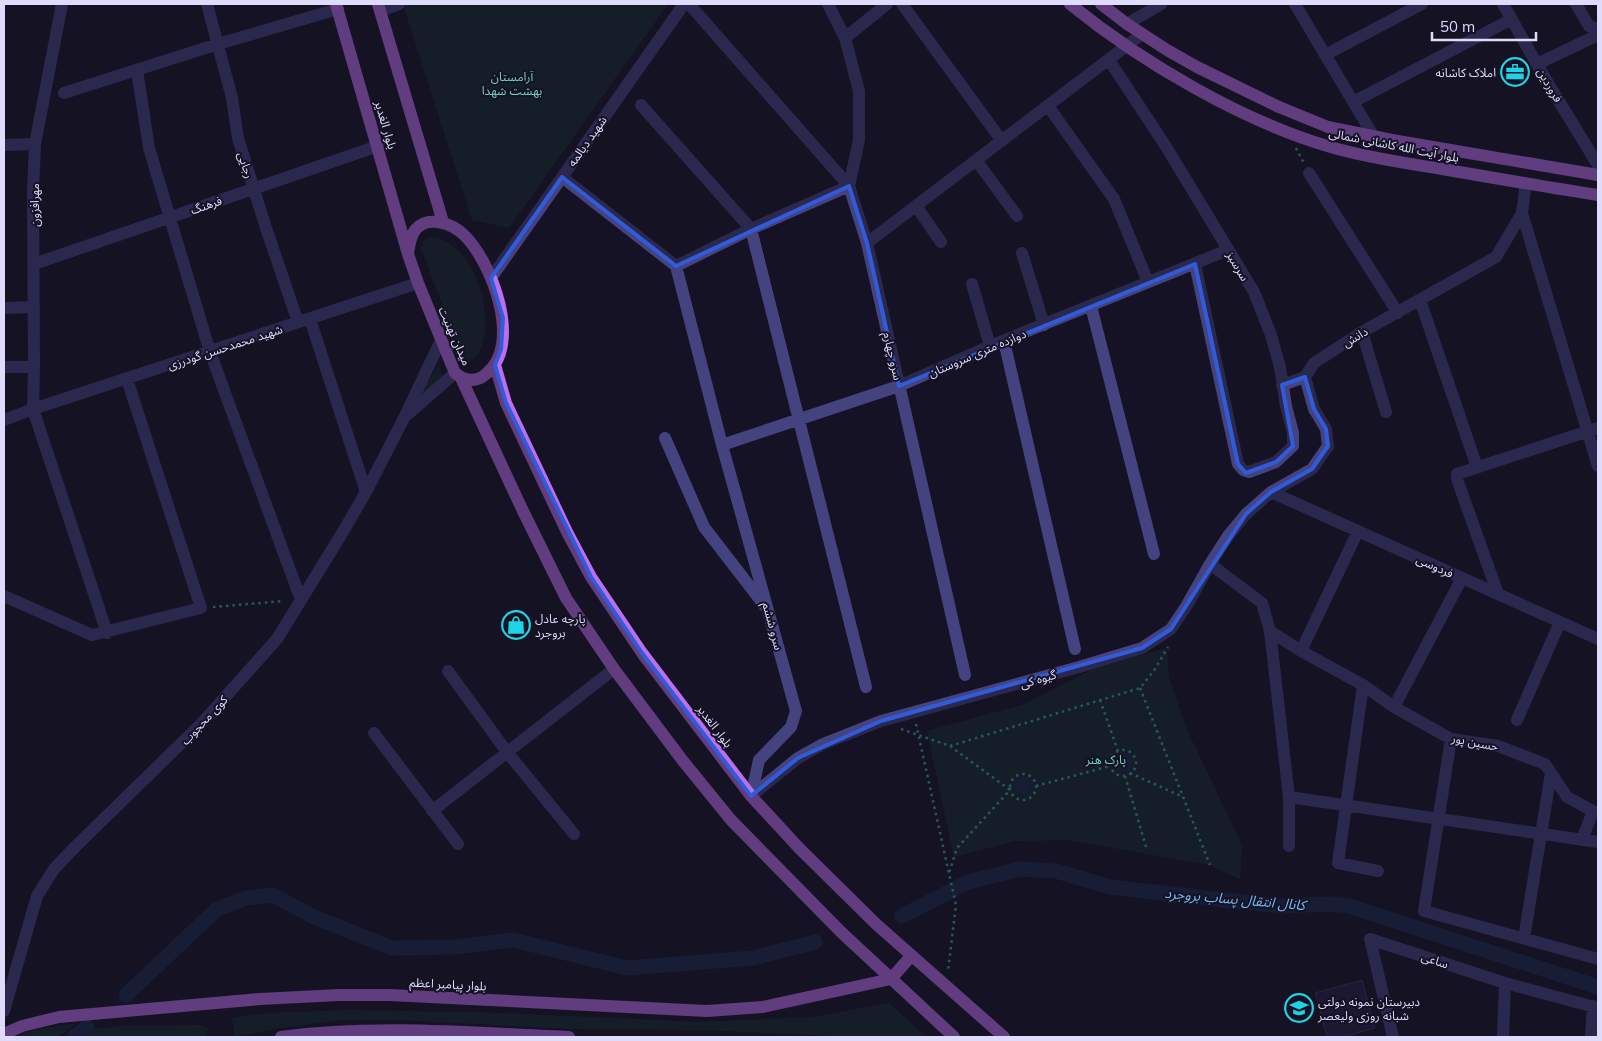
<svg xmlns="http://www.w3.org/2000/svg" width="1602" height="1041" font-family="Mulish,'Noto Sans Arabic',sans-serif">
<style>
.green{fill:#162e2d}
.water{fill:#172c4a}
.lines{fill:none;stroke-linecap:round;stroke-linejoin:round}
.canal{stroke:#172c4a;stroke-width:15}
.building{fill:#272144;stroke:#3f356d}
.path{stroke:#3faba2;stroke-width:2.5;stroke-dasharray:2.5 4;stroke-linecap:butt}
.minor{stroke:#44437f;stroke-width:12}
.major{stroke:#bc6fed;stroke-width:12}
.marked{fill:none;stroke:#305cdc;stroke-width:4;stroke-linejoin:round}
.labels{text-anchor:middle;dominant-baseline:central;stroke-width:4;stroke-linejoin:round;paint-order:stroke}
.poi-label{font-size:12px;fill:#dedbfb;stroke:#151225;text-anchor:start}
.park-label{font-size:12px;fill:#6fd3b8;stroke:#151225}
.street-label{font-size:12px;fill:#dedbfb;stroke:#151225}
.water-label{font-size:14px;font-style:italic;fill:#75b9ee;stroke:#151225}
</style>
<rect width="100%" height="100%" fill="#151225"/>
<path class="green" d="M403 4H668L509 228 472 220Z
M429 237C475 238 502 327 474 359 469 360 465 361 462 356L421 248 423 241Z
M439 365 442 376 418 397Z
M1167 648 1169 677 1187 730 1242 845 1240 879 1210 865 1068 840 1015 841 954 857 927 731 1025 704 1093 669Z
M889 1003 926 1037H859L702 1030 573 1029 399 1020H342L273 1029 235 1037 232 1018 268 1013 350 1010 503 1013 700 1022 813 1017Z
M77 1023 58 1037H15L30 1031Z
M200 1025 209 1029 203 1037H86L96 1029 120 1026Z"/>
<path class="water" d="M1113 762a10 10 0 1 1 20 0a10 10 0 1 1-20 0Z
M1015 786a8 8 0 1 1 16 0a8 8 0 1 1-16 0Z"/>
<g class="lines">
<path class="canal" d="M902 916 968 882 1020 869 1056 871 1110 887 1279 906 1332 904 1349 906 1598 987
M126 995 216 910 246 898 273 895 314 917 391 948 454 947 513 940 627 968 753 958 815 942
M74 1037 87 1027"/>
</g>
<path class="building" d="M1362 980 1375 1028 1343 1037H1327L1315 993Z"/>
<g class="lines">
<path class="path" d="M1296 148 1304 163
M213 607 284 601
M1140 688 1210 865
M1100 700 1118 751
M916 724 956 905 948 971
M901 729 950 746 1010 790 957 848 949 873
M950 746 1140 688 1155 669 1168 647
M1110 763a13 13 0 1 1 26 0a13 13 0 1 1-26 0Z
M1130 773 1183 797
M1010 787a13 13 0 1 1 26 0a13 13 0 1 1-26 0Z
M1125 776 1147 850
M1036 786 1110 766"/>
<path class="minor" d="M62 4 35 144 33 191 34 367 33 409 107 633
M207 4 232 98 238 138 266 228 298 322
M828 4 845 38 859 91V140L849 186 867 243 965 675
M902 4 1002 141
M1295 4 1374 137
M1503 4 1543 75 1598 165
M1576 4 1589 26 1598 29
M380 11 399 4
M1127 24 1161 4
M845 38 887 4
M1325 55 1422 4
M1109 60 1165 145 1254 292 1271 335 1280 367 1286 406 1293 433V446L1276 462 1249 472 1243 470 1238 464 1195 264
M1537 64 1598 35
M137 70 149 148 210 352 301 600
M64 93 218 44 338 9
M1353 102 1512 19
M641 105 751 229 866 687
M1048 106 1114 199 1148 282
M4 145 35 144
M976 160 1017 216
M1309 173 1398 313
M562 177 676 266 722 445 796 711 791 727 759 760 751 796
M916 206 941 242
M1522 213 1598 466
M867 243 1142 34
M1022 253 1044 325
M34 264 378 146
M676 266 751 229 849 186 689 4
M491 278 684 4
M972 284 990 346
M1420 300 1477 467
M1091 306 1154 554
M4 308 34 307
M310 319 366 492
M1362 332 1386 412
M1004 341 1075 649
M4 367H34
M1282 385 1305 377
M407 415 455 373
M4 420 33 409 418 283
M665 438 704 527 765 606
M722 445 899 386 990 346 1228 250
M1271 492 1598 639
M1210 564 1262 603 1270 631 1289 797V846
M1498 594 1457 479V474L1598 428
M4 596 92 635 201 608 127 379
M1270 631 1301 651 1363 685 1394 707 1451 739 1498 746 1545 764 1567 797 1593 811 1582 840
M1301 651 1358 531
M448 671 507 752 574 834
M1363 685 1338 863 1378 871
M1394 707 1462 578
M1517 720 1560 622
M374 733 458 844
M1451 739 1424 911 1598 959
M751 796 798 758 823 744 881 721 1079 667 1142 648 1171 629 1187 605 1210 564 1228 536 1246 514 1271 492 1312 469 1328 446 1326 429 1314 409 1305 377 1314 363 1362 332 1496 257 1522 213 1526 183
M1289 797 1598 842
M432 811 614 669
M1524 938 1551 773
M1370 939 1505 983 1598 1008
M1370 939 1393 1037
M4 1011 37 896 54 869 76 846 201 724 277 639 341 535 366 492 404 418 441 340
M1503 1037 1505 983
M1591 1037 1593 1006"/>
<path class="major" d="M336 4 408 254 418 283 455 373C465 381 476 383 486 374 523 345 492 262 464 235 453 224 429 215 416 229 410 236 409 246 408 254
M378 4 443 222
M1070 4C1143 63 1243 122 1334 148 1369 158 1406 163 1442 169 1494 178 1546 187 1598 195
M1101 4 1127 24 1167 50 1197 67 1279 107 1328 127 1392 140 1598 175
M495 365 506 403 567 532 591 577 642 653 751 796 799 848 876 924 1004 1037
M461 378 522 509 566 598 614 669 683 761 731 820 841 932 954 1037
M4 1034 22 1026 59 1017 260 999 339 995H390L707 1011 763 1007 891 979 911 956
M281 1037C376 1024 474 1033 569 1037"/>
</g>
<path d="M0 0H1602V1041H0ZM562 177 676 266 849 186 867 243 899 386 1195 264 1238 464 1246 473 1276 462 1293 446 1282 385 1305 377 1314 409 1326 429 1328 446 1312 469 1271 492 1246 514 1171 629 1142 648 881 721 798 758 751 796 642 653 591 577 506 403 495 365 501 349 503 318 491 278Z" fill="#151225" fill-opacity=".55" fill-rule="evenodd"/>
<path class="marked" d="M562 177 676 266 849 186 867 243 899 386 1195 264 1238 464 1246 473 1276 462 1293 446 1282 385 1305 377 1314 409 1326 429 1328 446 1312 469 1271 492 1246 514 1171 629 1142 648 881 721 798 758 751 796 642 653 591 577 506 403 495 365 501 349 503 318 491 278Z"/>
<defs>
<symbol id="office-ring" viewBox="-11 -11 22 22"><circle r="9.5" fill="#151225" stroke="#1ed4e4" stroke-width="1.5"/><path d="M-6-3h4V-5.5h4V-3h4V5H-6ZM-1-4.5V-3h2v-1.5ZM-6 0V1H6V0Z" fill="#1ed4e4"/></symbol>
<symbol id="shop-ring" viewBox="-11 -11 22 22"><circle r="9.5" fill="#151225" stroke="#1ed4e4" stroke-width="1.5"/><path d="M-5-2.5h2.3a2.7 3.5 0 0 1 5.4 0H5L5.5 6h-11ZM-1.5-2.5h3a1.5 2.3 0 0 0-3 0Z" fill="#1ed4e4"/></symbol>
<symbol id="school-ring" viewBox="-11 -11 22 22"><circle r="9.5" fill="#151225" stroke="#1ed4e4" stroke-width="1.5"/><path d="M0-5L7-2L0 1L-7-2ZM-4 1L0 2.5L4 1V4Q0 6-4 4Z" fill="#1ed4e4"/></symbol>
</defs>
<g fill-rule="evenodd">
<use href="#office-ring" x="1499" y="56" width="32" height="32"/>
<use href="#shop-ring" x="500" y="609" width="32" height="32"/>
<use href="#school-ring" x="1283" y="992" width="32" height="32"/>
</g>
<g class="labels">
<g class="poi-label">
<text x="1496" y="72" text-anchor="end">املاک کاشانه</text>
<text x="535" y="618">پارچه عادل<tspan x="535" dy="14">بروجرد</tspan></text>
<text x="1318" y="1001">دبیرستان نمونه دولتی<tspan x="1318" dy="14">شبانه روزی ولیعصر</tspan></text>
</g>
<g class="park-label">
<text x="512" y="76">آرامستان<tspan x="512" dy="14">بهشت شهدا</tspan></text>
<text x="1106" y="759">پارک هنر</text>
</g>
<g class="street-label">
<text transform="translate(1550 85) rotate(59)">فروردین</text>
<text transform="translate(386 125) rotate(74)">بلوار الغدیر</text>
<text transform="translate(587 141) rotate(-55)">شهید دیالمه</text>
<text transform="translate(1394 145) rotate(11)">بلوار آیت الله کاشانی شمالی</text>
<text transform="translate(246 165) rotate(72)">رجایی</text>
<text transform="translate(34 205) rotate(-90)">مهرافزون</text>
<text transform="translate(206 205) rotate(-19)">فرهنگ</text>
<text transform="translate(1238 266) rotate(59)">سرسبز</text>
<text transform="translate(455 336) rotate(66)">میدان تهنیت</text>
<text transform="translate(1355 337) rotate(-31)">دانش</text>
<text transform="translate(225 347) rotate(-18)">شهید محمدحسن گودرزی</text>
<text transform="translate(977 353) rotate(-23)">دوازده متری سروستان</text>
<text transform="translate(893 356) rotate(77)">سرو چهارم</text>
<text transform="translate(1435 566) rotate(24)">فردوسی</text>
<text transform="translate(773 626) rotate(75)">سرو ششم</text>
<text transform="translate(1038 679) rotate(-16)">گیوه کی</text>
<text transform="translate(204 720) rotate(-47)">کوی محجوب</text>
<text transform="translate(715 726) rotate(53)">بلوار الغدیر</text>
<text transform="translate(1475 742) rotate(11)">حسین پور</text>
<text transform="translate(1435 960) rotate(18)">ساعی</text>
<text transform="translate(448 984) rotate(3)">بلوار پیامبر اعظم</text>
</g>
<g class="water-label">
<text transform="translate(1235 899) rotate(5)">کانال انتقال پساب بروجرد</text>
</g>
</g>
<rect width="1602" height="1041" fill="none" stroke="#dedbfb" stroke-width="10"/>
<path d="M1432 32v8h104v-8" fill="none" stroke="#dedbfb" stroke-width="2.5"/>
<text x="1440" y="32" font-size="15" fill="#dedbfb" stroke="#151225" stroke-width="4" paint-order="stroke">50 m</text>
</svg>
